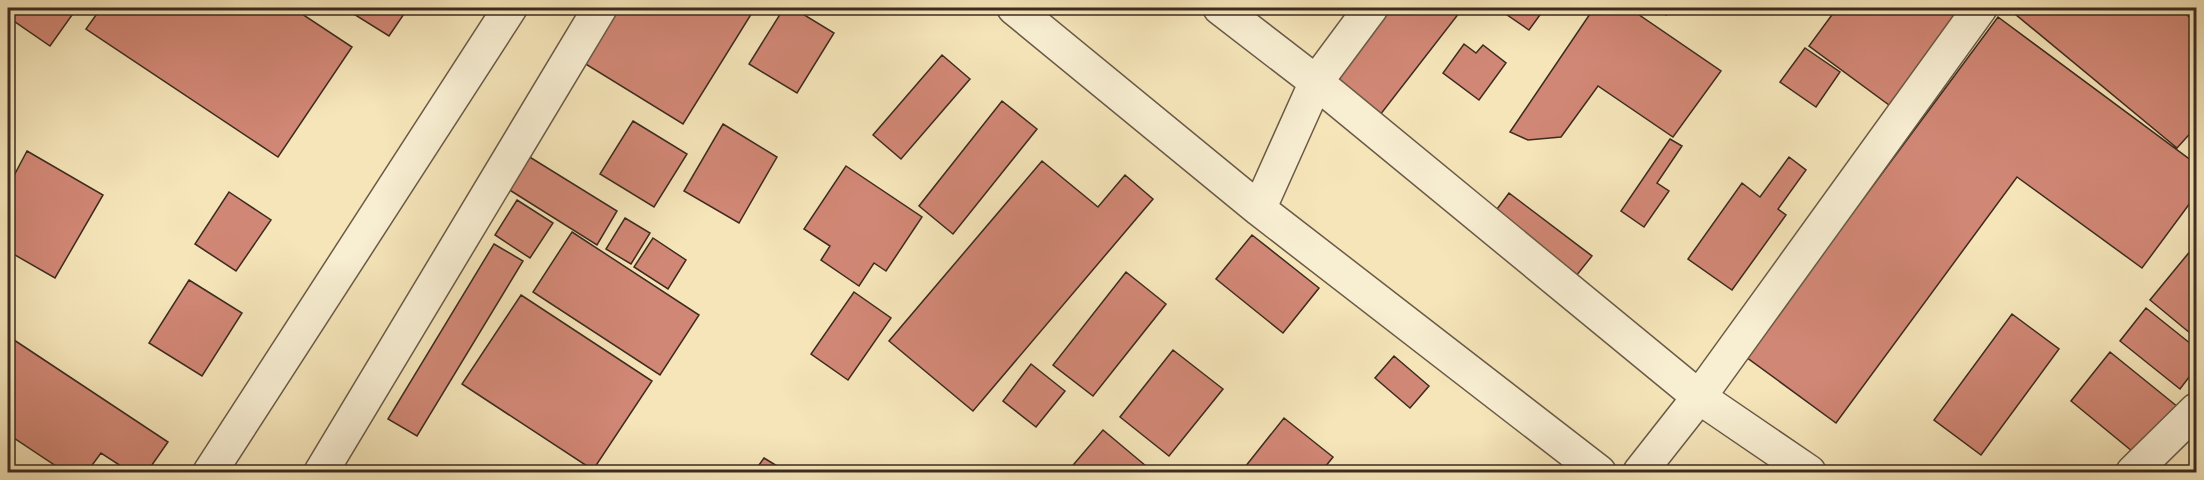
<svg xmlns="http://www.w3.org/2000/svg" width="2204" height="480" font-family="Alegreya,serif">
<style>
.building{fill:#d18775;stroke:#3c2b1f;stroke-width:1.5}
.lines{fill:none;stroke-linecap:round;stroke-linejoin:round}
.minor-casing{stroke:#6a5a46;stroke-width:36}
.minor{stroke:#f8eed2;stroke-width:33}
</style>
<rect width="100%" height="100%" fill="#f5e5b9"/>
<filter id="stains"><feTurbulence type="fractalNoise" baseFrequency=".00333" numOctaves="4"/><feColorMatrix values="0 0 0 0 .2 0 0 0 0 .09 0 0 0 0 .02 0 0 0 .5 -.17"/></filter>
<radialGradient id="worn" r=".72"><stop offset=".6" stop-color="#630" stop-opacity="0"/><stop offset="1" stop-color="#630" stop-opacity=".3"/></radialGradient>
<path class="building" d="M8 8H77L50 46 8 17Z
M101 8H293L352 47 278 157 86 29Z
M344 8H408L389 36Z
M618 8H755L683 124 584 63Z
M784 8H793L834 33 797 93 749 64Z
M1386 8H1463L1380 115 1332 78Z
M1497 8H1545L1529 30Z
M1594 8H1629L1721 71 1673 137 1598 86 1561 137 1528 140 1510 132Z
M1656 8H1672L1666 15Z
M1837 8H1962L1889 105 1809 46Z
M2018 8H2180L2196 24V127L2177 148 2015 14Z
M1998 17 2196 164V195L2142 268 2017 177 1836 423 1746 357Z
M1464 44 1476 53 1483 45 1506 63 1479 100 1443 73Z
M1805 48 1840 72 1816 107 1780 82Z
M942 55 970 79 901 159 873 135Z
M1002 101 1037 129 953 234 919 206Z
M633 121 687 154 654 207 600 174Z
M723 124 777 157 739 223 684 191Z
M1670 139 1682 146 1657 183 1669 191 1644 227 1621 211Z
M27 151 103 195 55 278 8 251V187Z
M528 156 617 211 597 245 508 189Z
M1789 157 1806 170 1778 209 1786 215 1732 290 1688 259 1742 183 1760 197Z
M1042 161 1098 207 1125 175 1153 199 973 411 889 341Z
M846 166 922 217 886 271 874 263 859 286 821 260 830 246 804 229Z
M229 192 271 220 236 271 195 244Z
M1509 193 1592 256 1576 276 1494 213Z
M517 200 553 223 530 258 495 235Z
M625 218 650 233 631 264 606 249Z
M572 232 699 315 660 375 533 292Z
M1252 235 1319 288 1283 333 1216 279Z
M653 238 686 260 668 289 634 267Z
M494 244 523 261 417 436 388 419Z
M2196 244V338L2150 300Z
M1126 272 1166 304 1093 396 1053 365Z
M189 280 242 313 202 376 149 343Z
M854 292 891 318 848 380 811 354Z
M521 295 652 381 593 470 462 384Z
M2146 308 2196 348V368L2180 389 2120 341Z
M2012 314 2059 349 1981 455 1934 420Z
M8 336 168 442 147 472H130L101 453 87 472H65L8 434Z
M1173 350 1223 389 1169 456 1120 417Z
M2110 352 2178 407 2138 456 2071 401Z
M1394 356 1429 386 1410 408 1375 378Z
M1031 364 1065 391 1036 427 1003 401Z
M1284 418 1333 457 1321 472H1241Z
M1103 430 1146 466 1141 472 1068 471Z
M764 458 787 472H754Z"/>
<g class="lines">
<defs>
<path id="minor" d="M1014 8 1259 209 1599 472
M1220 8 1316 82 1699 397 1809 472
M1259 209 1316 82 1371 8
M210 472 510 8
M321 472 600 8
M1640 472 1699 397 1980 8
M2133 472 2196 410"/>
</defs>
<use href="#minor" class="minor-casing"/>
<use href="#minor" class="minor"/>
</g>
<rect width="2204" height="480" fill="none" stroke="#f5e5b9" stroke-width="30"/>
<rect x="9" y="9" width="2186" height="462" fill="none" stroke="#3c2b1f" stroke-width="3"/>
<rect x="15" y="15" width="2174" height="450" fill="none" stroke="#3c2b1f" stroke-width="1.5"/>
<rect width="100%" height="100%" filter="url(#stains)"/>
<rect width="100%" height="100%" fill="url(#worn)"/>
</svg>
